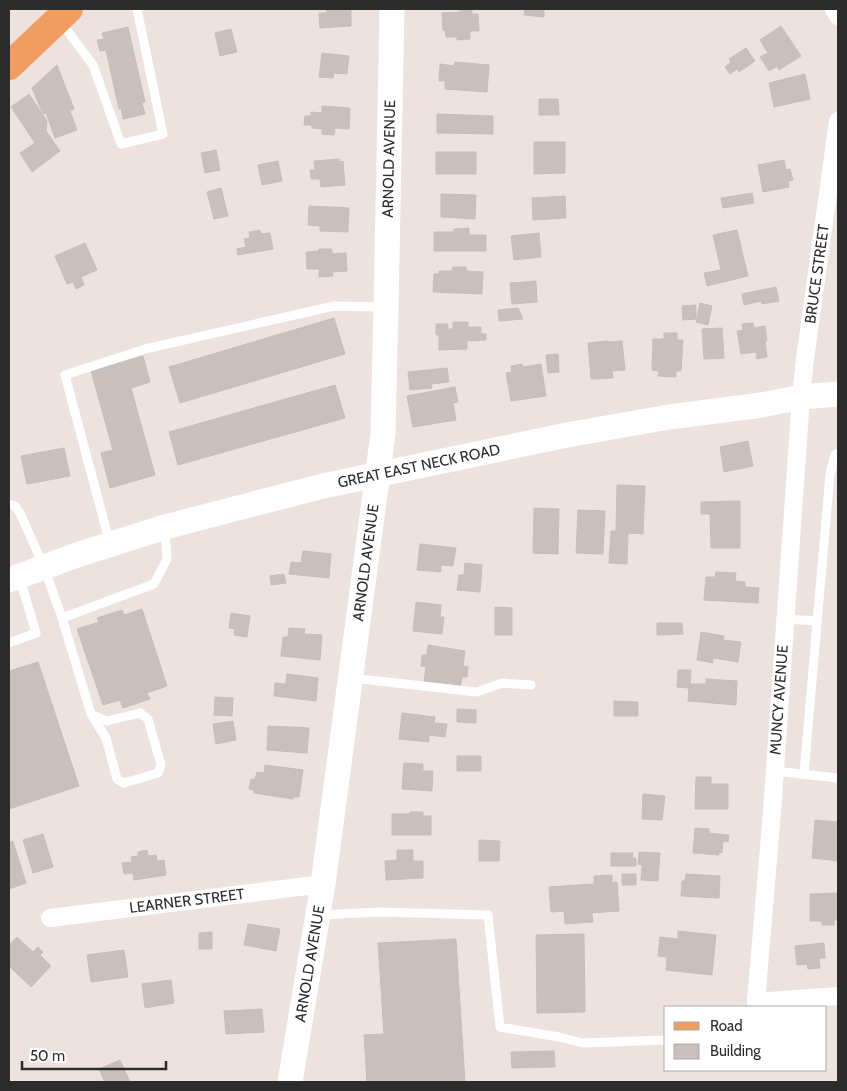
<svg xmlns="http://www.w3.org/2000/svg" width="847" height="1091" font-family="Cabin,sans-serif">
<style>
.building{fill:#c9c0be;stroke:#c9bdb8}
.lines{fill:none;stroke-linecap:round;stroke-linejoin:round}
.lane{stroke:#fff;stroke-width:9}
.street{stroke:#fff;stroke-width:18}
.secondary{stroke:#fff;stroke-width:25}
.primary{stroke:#f19c60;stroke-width:28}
.labels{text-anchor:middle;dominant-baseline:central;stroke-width:5;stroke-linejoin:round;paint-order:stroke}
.street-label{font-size:15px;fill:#2c2c2c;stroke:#fff}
</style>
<rect width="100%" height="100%" fill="#eee2df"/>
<path class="building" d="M326 9H351V26L320 28 319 13H327Z
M472 9V14H478L479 31H470V39L457 40V37H446L445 30H443L442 13 460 12V10Z
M525 9H544V17L524 15Z
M781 26 801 56 779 70 777 66 769 71 760 57 768 53 760 40Z
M128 27 145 102 142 103 145 114 123 119 121 108 119 109 106 50 100 51 97 40 104 39 102 33Z
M231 29 237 52 220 56 215 33Z
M746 48 755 61 739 72 737 69 730 74 725 67 731 62 729 59Z
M322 53 349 56 347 74 334 73 333 78 319 77Z
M455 62 489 65 487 92 445 89V81H439L440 64 454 66Z
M57 65 74 109 70 111 77 130 55 138 46 113 43 114 32 88Z
M805 74 810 99 774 107 769 83Z
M29 94 47 121 46 131 60 151 32 172 20 153 35 143 11 107Z
M539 99H558L559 115H539Z
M322 106 350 108 349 129 335 128 334 135 322 134V129L312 128V125H304L305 116H311V112L322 113Z
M437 114 493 116V134L437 133Z
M534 142H565V173L534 174Z
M216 150 220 170 205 173 201 153Z
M436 152H476V174H436Z
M339 159V162L343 161 345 185 321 187 320 179H311L310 170H315L314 161Z
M784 160 786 170 790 169 793 180 788 181 789 187 763 192 758 165Z
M278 161 282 181 262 185 258 165Z
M221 188 228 216 214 219 207 192Z
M752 193 754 203 723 208 721 198Z
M441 194 476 195 475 219 441 217Z
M565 196 566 218 533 220 532 198Z
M309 206 349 208 348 232 320 231V226L308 225Z
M469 228V235H486V251H434V232H454V229Z
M260 230 261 234 270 233 273 249 238 255 237 249 246 247 244 239 250 238 249 232Z
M737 230 748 276 707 286 704 273 721 270 713 235Z
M539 233 541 257 514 260 511 236Z
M85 243 97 270 81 277 84 285 76 289 73 282 67 284 55 256Z
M319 249H332V254L346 253 347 271 332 272 333 276 319 277V269H307L306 252 318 251Z
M453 267H466V271L483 272 482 294 433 292 434 274H439V271H452Z
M536 281 537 302 512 304 510 283Z
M776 287 779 301 762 304 761 301 744 305 742 294Z
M700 303 712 306 708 325 696 322Z
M696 305V319L683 320 682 306Z
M518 308 523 319 499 321 498 310Z
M334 318 345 354 180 403 169 367Z
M453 322H468V327H481V334H486V340L467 341V349L439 350V335H436V324H448V329H453Z
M753 323 754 328 765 326 767 341H765L767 357 757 359 756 352 741 354 737 331 743 330 742 324Z
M722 328 724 358 704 359 702 329Z
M664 333H677V340H683L681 371H676V377L658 376 659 371 652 370 653 339H664Z
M608 341V342L622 341 625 370 612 371 613 378 591 379 588 343Z
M558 354 559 372 548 373 546 355Z
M143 356 150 382 131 388 155 475 110 488 101 453 113 450 91 371Z
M522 364 523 367 541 364 546 396 511 401 506 373 512 372 511 366Z
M447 368 449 382 431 384 432 388 410 390 408 372Z
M335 385 345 418 178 465 169 432Z
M455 387 458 402 453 403 456 420 413 427 407 396Z
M748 441 753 466 724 472 720 447Z
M64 448 70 476 27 484 21 456Z
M617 485 645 486 643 534 628 533 627 564 609 563 611 531H616Z
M740 501V548H711L710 514H701V502Z
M534 508 559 509 558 554 533 553Z
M578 510 605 511 603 554 576 553Z
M420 544 456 548 453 566 441 565V572L417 570Z
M303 551 331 554 329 578 289 574 291 562 301 563Z
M465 563 482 565 480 592 457 590 459 575H464Z
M716 572 736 573 735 581 745 582V587L759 588 758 603 704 600 706 577H715Z
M284 574 286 583 271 585 270 576Z
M416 602 441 605 440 617H444L442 634 413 631Z
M495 607 512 608V635H495Z
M142 609 167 686 147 693 150 699 123 708 120 700 103 705 77 629 99 622 97 618 122 610 124 615Z
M231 613 250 616 247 637 234 635 235 629 229 628Z
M657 623H682L683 634 657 635Z
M289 628 305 629 304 634 322 635 320 660 281 656 283 637H288Z
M701 632 724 636 723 640 741 642 738 662 713 658V663L697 660Z
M428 645 465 651 463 666 468 667 467 677H462L460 688 424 682 426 667 421 666 422 655H427Z
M38 662 79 786 9 809V671Z
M678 670H691L690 684H706V679L737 681 736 705 688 701 689 688 677 687Z
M287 674 318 678 316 701 274 696 275 683 286 684Z
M215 697 233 698 232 716 214 715Z
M614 701 638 702V716H614Z
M457 709 476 710V723L457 722Z
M402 713 435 717 434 723 447 724 445 737 429 735V742L399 739Z
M233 721 236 740 216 744 213 724Z
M268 726 309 728 307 753 267 750Z
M457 756H481V771H457Z
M404 763 423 764V771H433L432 791 402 789Z
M265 765 303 770 299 797H293V799L254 793V790L249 789 251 779H255L257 772 264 773Z
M696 777H711V784H728V809H695Z
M643 794 665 796 662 820 642 819Z
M410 812H423V816H431V835H392V814H410Z
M815 820 838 822V861L812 858Z
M695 828 709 829V833L729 835 728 842 723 841 722 853 719 852V855L693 853Z
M43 834 53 867 33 873 23 840Z
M479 840 500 841 499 861H479Z
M13 841 26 883 9 889V843Z
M147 850 148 856 156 855 157 861 164 860 166 875 134 880 133 873 124 874 122 863 132 862 131 857 138 856V852Z
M397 850H413V861H423V878L386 880 385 861 397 860Z
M639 852 660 853 658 881 641 880 642 865 638 864Z
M611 853H633L632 858H636V866H611Z
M622 874H636V885H622Z
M686 874 720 876 719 898 681 896 682 881H685Z
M612 875V883L617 882 619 911 592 913 593 922 565 924 564 911 551 912 549 887 594 884V876Z
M838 893V920H834V925H822V921H810V894Z
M248 924 280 929 276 951 244 945Z
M678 931 716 935 712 975 666 970 667 957 658 956 660 937 678 939Z
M212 932V949H199V933Z
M584 934 585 1012 537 1013 536 935Z
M17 937 33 952 38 947 43 952 40 955 51 966 31 987 9 966V942L10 944Z
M456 939 465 1082H367L364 1035 384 1034 378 943Z
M824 943 825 958H819L820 968 808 969 807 964 797 965 795 946Z
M124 950 128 977 91 982 87 955Z
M171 980 174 1003 145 1008 142 984Z
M262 1009 264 1032 226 1034 224 1011Z
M554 1051 555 1067 512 1068 511 1052Z
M120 1060 130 1082H105L99 1069Z"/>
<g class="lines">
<path class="lane" d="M60 21 93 65 121 144 163 134 137 9
M9 504 15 506 20 513 44 567 62 618 154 584 167 559 165 530
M110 544 65 375 145 349 334 306 384 307
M62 618 91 714 106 738 117 779 124 783 158 773 161 765 148 719 140 713 107 721 91 714
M785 619 817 621
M9 643 36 633 20 579
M351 678 477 692 502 683 531 685
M774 771 838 778
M804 773 830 474 835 455 838 453
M321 915 379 912 488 915 500 1027 559 1037 583 1043 666 1040"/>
<g class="street">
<path d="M834 9 838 16"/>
<path d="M838 121 805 359 801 397 772 812 756 1002 838 996"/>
<path id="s1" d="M50 918 323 884"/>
</g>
<g class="secondary">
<path id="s2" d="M9 580 77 555 165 527 323 486 567 435 669 417 762 405 801 397 838 394"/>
<path id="s3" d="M290 1082 323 884 383 434 386 306 392 9"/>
</g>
<path class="primary" d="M9 66 69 9"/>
</g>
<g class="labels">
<g class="street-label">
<text stroke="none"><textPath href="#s3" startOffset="930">ARNOLD AVENUE</textPath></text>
<text transform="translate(817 274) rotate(-82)">BRUCE STREET</text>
<text stroke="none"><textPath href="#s2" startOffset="426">GREAT EAST NECK ROAD</textPath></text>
<text stroke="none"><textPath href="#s3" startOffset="525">ARNOLD AVENUE</textPath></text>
<text transform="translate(779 700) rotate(-86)">MUNCY AVENUE</text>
<text stroke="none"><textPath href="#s1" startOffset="138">LEARNER STREET</textPath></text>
<text stroke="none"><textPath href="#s3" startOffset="120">ARNOLD AVENUE</textPath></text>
</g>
</g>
<rect width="847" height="1091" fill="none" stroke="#2c2c2c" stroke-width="20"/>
<rect x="664" y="1006" width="162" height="65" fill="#ffffff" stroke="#ababab"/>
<rect x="674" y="1022" width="25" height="8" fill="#f19c60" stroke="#ababab"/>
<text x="710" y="1031" font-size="15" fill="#2c2c2c">Road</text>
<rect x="674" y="1044" width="25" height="15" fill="#c9c0be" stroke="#ababab"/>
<text x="710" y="1056" font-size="15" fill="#2c2c2c">Building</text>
<path d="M22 1061v8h144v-8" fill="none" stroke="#2c2c2c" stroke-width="2.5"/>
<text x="30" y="1061" font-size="15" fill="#2c2c2c" stroke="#ffffff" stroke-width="4" paint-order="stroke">50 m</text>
</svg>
